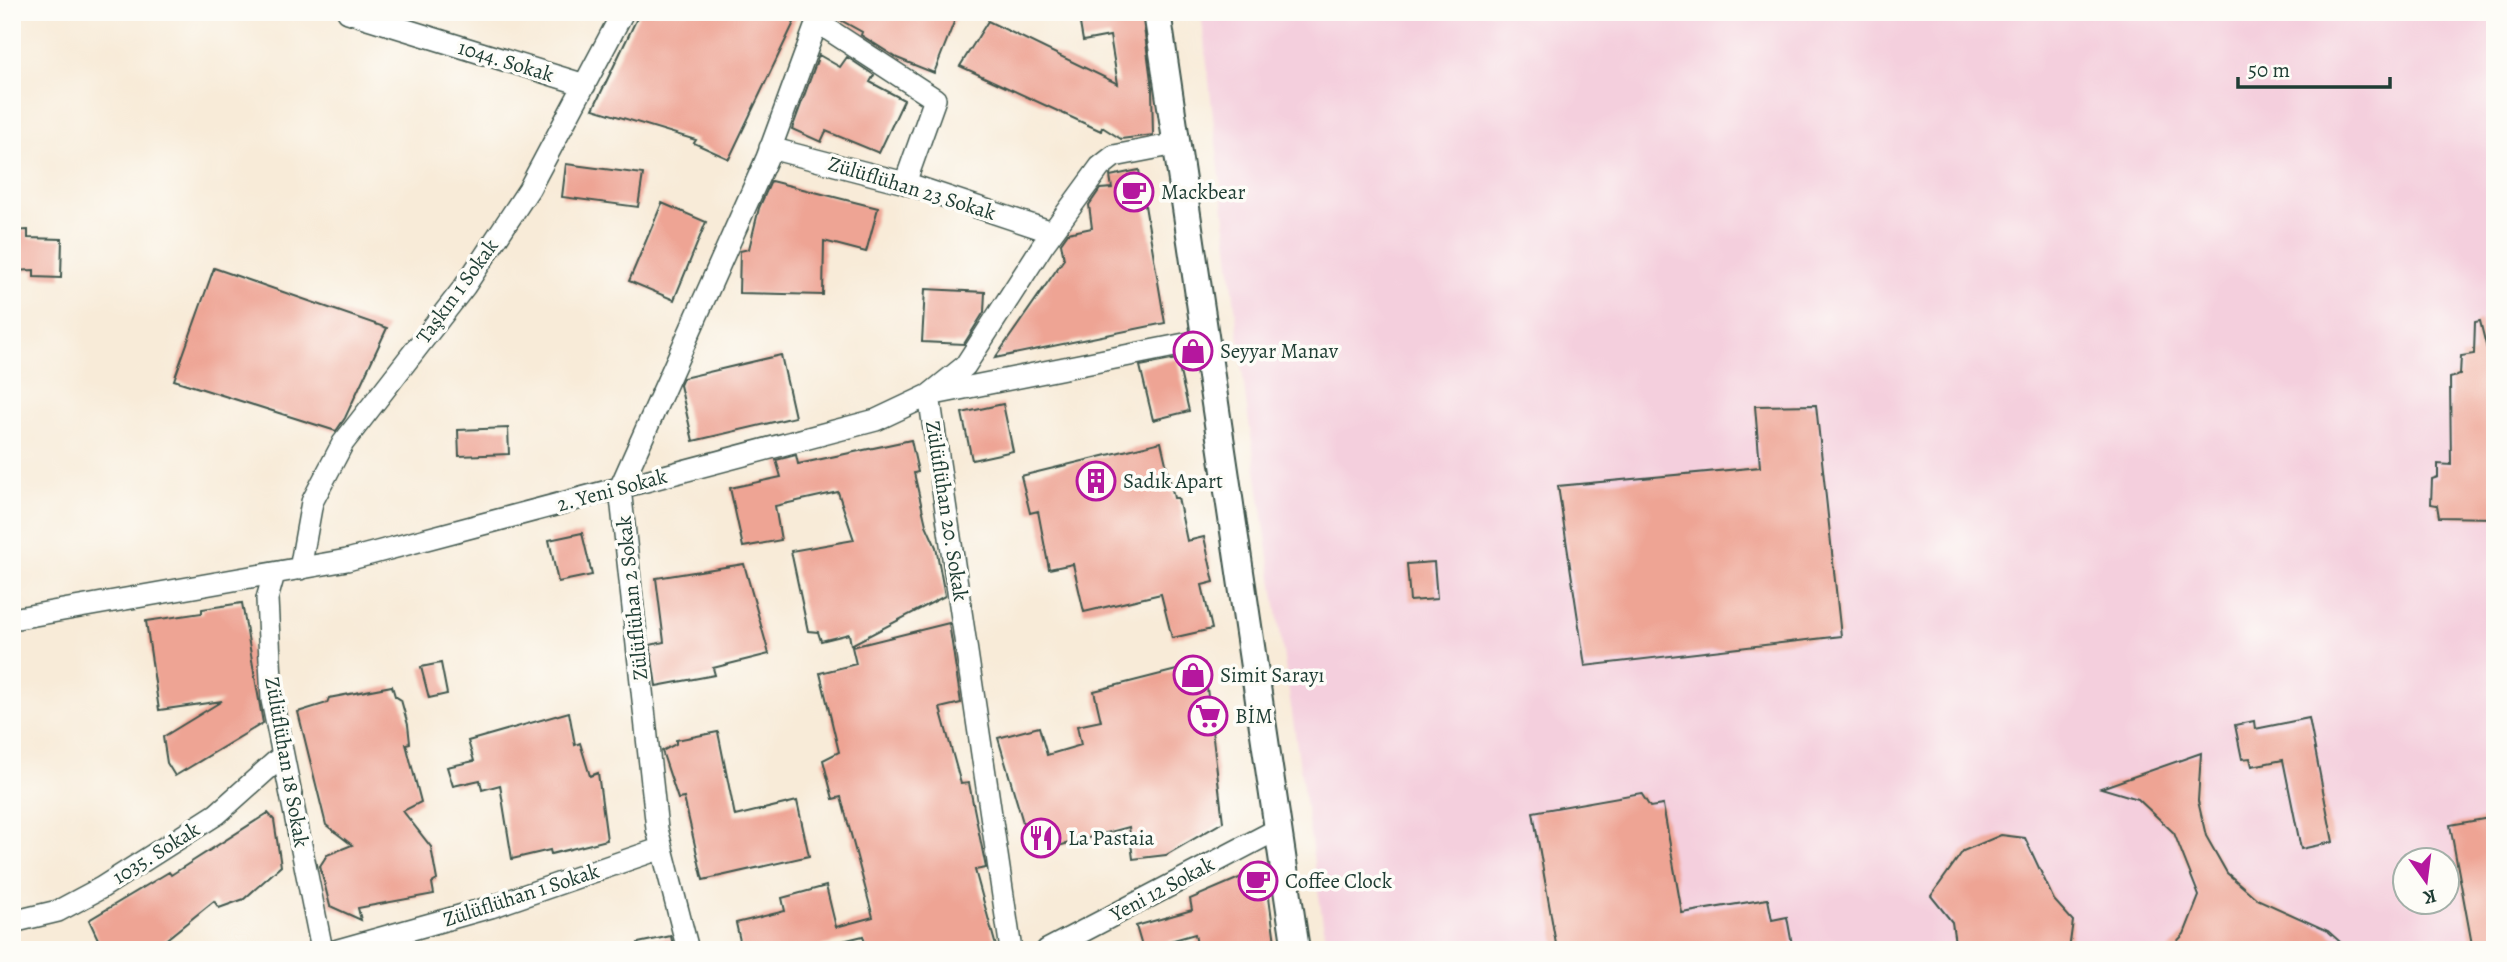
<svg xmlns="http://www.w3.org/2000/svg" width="2507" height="962" font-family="Alegreya,serif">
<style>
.built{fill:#f4cfdd;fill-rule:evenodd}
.building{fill:#eea494}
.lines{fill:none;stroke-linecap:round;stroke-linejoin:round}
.minor-casing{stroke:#40574d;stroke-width:24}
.tertiary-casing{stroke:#40574d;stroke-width:30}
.minor{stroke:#fff;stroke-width:21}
.tertiary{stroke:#fff;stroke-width:26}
.labels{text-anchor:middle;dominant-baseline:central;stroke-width:7;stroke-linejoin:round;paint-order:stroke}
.street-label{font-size:21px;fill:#1f3d34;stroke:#fdfcf7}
.poi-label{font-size:21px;fill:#1f3d34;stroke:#fdfcf7;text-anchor:start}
</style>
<rect width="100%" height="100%" fill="#fdfcf7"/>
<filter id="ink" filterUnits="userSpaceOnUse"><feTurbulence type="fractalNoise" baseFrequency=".0143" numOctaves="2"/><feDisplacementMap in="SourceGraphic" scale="14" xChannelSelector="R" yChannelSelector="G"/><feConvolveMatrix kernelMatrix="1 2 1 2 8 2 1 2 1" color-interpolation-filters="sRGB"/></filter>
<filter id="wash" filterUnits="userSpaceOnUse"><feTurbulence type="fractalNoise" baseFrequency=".00686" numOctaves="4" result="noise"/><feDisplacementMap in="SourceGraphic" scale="28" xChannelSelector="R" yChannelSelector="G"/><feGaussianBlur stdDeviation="1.57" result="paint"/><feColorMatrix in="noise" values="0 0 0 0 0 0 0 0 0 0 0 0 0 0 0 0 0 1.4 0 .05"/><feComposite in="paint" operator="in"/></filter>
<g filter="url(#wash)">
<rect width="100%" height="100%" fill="#f8ebd8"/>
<path class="built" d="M1201 12H2495V950H1327L1246 402ZM2406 860H2448V902H2406Z"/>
<g id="blocks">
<path class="building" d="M640 12H799L729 159 694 143 696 140 593 109Z
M826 12H958L934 73 897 58 861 35 862 32Z
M1078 12H1142L1152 88 1153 135 1121 139 1102 127 1101 131 960 66 988 21 1118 84 1110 36 1083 41Z
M819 55 840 67 847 57 874 75 870 82 904 100 879 153 826 131 821 142 792 129Z
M566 164 643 174 638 207 562 197Z
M1139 170 1165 323 995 358 1064 259 1061 243 1068 233 1092 228 1089 205 1100 189 1112 188 1110 176Z
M771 181 878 208 866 252 824 241 823 295 739 293 740 251 749 249 759 208Z
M662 203 706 222 674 300 629 281Z
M28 230V238L62 239 61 278 34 277V270L12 271V231Z
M214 268 387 328 345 418 336 431 174 380Z
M925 289 985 292 984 312 964 344 922 342Z
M2480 321 2488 353H2495V518L2439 517 2437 505 2431 504 2432 479 2438 477V464L2451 465 2450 378 2460 375 2461 356 2474 354 2475 322Z
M781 355 795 417 693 441 680 385 683 378Z
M1177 359 1189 411 1153 420 1140 366Z
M1003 404 1013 451 972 460 962 413Z
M1816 405 1841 636 1585 666 1558 486 1760 467 1755 406Z
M508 428 509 454 459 456 458 430Z
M911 440 918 472 914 473 926 525 936 547 945 596 851 645 849 634 821 641 818 632 808 631 791 551 854 540 838 492 775 506 781 540 743 547 730 488 781 477 776 460 796 455 798 464Z
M1161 442 1174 498H1178L1187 541 1204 537 1214 582 1202 585 1212 629 1172 638 1161 594 1084 612 1073 564 1049 569 1038 511 1030 513 1021 476Z
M582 533 592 575 558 582 549 540Z
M1434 562 1437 599 1410 601 1407 564Z
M744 564 769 654 713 668 715 675 656 686 650 645 664 642 656 578Z
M242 603 263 723 175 776 167 763 163 737 222 701 159 710 146 621 202 613V609Z
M949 623 961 703 940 708 961 784 969 783 986 868 975 870 997 950H867L863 936 806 950H742L736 923 785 911 782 898 826 886 836 927 873 917 841 797 833 799 823 760 839 752 820 673 856 664 852 647Z
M441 663 447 694 429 698 421 667Z
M1204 663 1223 822 1166 855 1133 859 1129 827 1032 853 998 738 1039 727 1047 755 1081 745 1077 726 1101 721 1094 691Z
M392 686 395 696 401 700 408 725 410 743 406 744 421 802 403 811 431 847 437 880 432 883 434 894 358 908 361 920 330 906 320 866 327 855 352 845 326 825 298 712 327 703 329 698Z
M569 712 575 745 580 743 590 776 598 773 607 840 551 854 550 850 512 859 500 785 482 790 480 780 453 786 447 767 474 761 468 741Z
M2309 718 2333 842 2301 849 2283 760 2252 766 2250 758 2242 759 2235 725 2254 721 2255 729Z
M718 732 735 816 797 801 809 856 703 880 684 798 678 799 662 751 676 744V740Z
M2201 753 2198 801 2206 836 2227 873 2257 899 2328 931 2349 950H2276L2265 945 2249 950H2169L2184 934 2199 896 2174 833 2138 799 2101 788Z
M1641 793 1650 807 1663 805 1682 913 1768 899 1772 920 1787 917 1793 950H1557L1533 812Z
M268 813 274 820 281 866 244 899 219 908 214 901 153 950H103L89 920 169 872 171 875Z
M2495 817V950H2473L2450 825Z
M2001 835 2025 838 2054 900 2073 921 2069 950H1956L1952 922 1931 896 1963 851Z
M1265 867 1276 950H1198L1195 934 1163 943 1165 950H1143L1136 926 1192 910 1190 899Z
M671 936 674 950H639L638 943Z"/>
</g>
</g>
<g filter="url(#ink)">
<use href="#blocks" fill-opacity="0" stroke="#40574d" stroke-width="2"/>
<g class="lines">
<defs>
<path id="minor" d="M348 12 585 85
M770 148 905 183 1052 232
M300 569 312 502 343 443 465 286 529 189 623 12
M274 574 267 599 272 700 322 950
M12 619 347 560 876 420 929 395 1205 340
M12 922 58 911 101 888 217 814 283 755
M338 950 491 907 662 848
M688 950 657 829 620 488 767 158 817 22 935 99 905 183
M1011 950 929 395 965 366 1043 245 1100 167 1114 156 1176 144
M1047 950 1278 829"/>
<path id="tertiary" d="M1157 12 1296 950"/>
</defs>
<use href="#minor" class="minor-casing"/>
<use href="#tertiary" class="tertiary-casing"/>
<use href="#minor" class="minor"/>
<use href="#tertiary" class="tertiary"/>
</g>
</g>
<defs>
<symbol id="cafe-ring" viewBox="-11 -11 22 22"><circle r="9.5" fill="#fdfcf7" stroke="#b5179e" stroke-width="1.5"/><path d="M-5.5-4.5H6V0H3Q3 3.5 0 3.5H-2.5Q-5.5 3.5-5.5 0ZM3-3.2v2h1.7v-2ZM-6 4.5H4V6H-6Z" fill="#b5179e"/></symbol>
<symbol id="shop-ring" viewBox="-11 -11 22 22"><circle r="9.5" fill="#fdfcf7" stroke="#b5179e" stroke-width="1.5"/><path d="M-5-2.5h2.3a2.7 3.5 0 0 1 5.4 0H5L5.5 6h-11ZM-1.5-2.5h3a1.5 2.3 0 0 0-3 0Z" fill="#b5179e"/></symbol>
<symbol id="building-ring" viewBox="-11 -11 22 22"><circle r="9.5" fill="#fdfcf7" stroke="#b5179e" stroke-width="1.5"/><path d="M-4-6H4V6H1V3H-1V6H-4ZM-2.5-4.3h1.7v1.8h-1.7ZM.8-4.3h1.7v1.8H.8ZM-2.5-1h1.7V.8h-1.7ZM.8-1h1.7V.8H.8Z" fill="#b5179e"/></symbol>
<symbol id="supermarket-ring" viewBox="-11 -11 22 22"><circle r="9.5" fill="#fdfcf7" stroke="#b5179e" stroke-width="1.5"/><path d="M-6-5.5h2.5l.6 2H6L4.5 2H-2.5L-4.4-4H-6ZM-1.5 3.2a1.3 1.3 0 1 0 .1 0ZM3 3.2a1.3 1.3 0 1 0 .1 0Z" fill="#b5179e"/></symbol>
<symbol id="restaurant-ring" viewBox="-11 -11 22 22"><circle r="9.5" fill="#fdfcf7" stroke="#b5179e" stroke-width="1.5"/><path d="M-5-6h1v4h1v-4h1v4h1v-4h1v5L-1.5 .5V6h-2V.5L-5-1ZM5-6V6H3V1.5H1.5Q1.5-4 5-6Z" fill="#b5179e"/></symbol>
</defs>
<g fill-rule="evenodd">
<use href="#cafe-ring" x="1112" y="170" width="44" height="44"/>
<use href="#shop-ring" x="1171" y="329" width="44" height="44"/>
<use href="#building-ring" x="1074" y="459" width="44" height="44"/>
<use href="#shop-ring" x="1171" y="653" width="44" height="44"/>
<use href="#supermarket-ring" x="1186" y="694" width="44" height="44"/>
<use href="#restaurant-ring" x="1019" y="816" width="44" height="44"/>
<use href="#cafe-ring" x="1236" y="859" width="44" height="44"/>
</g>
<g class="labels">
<g class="street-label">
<text transform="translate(506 61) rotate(17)">1044. Sokak</text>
<text transform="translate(912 188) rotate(17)">Zülüflühan 23 Sokak</text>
<text transform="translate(457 291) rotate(-54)">Taşkın 1 Sokak</text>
<text transform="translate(612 490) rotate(-15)">2. Yeni Sokak</text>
<text transform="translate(947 511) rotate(81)">Zülüflühan 20. Sokak</text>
<text transform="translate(632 598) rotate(-96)">Zülüflühan 2 Sokak</text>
<text transform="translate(287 762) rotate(80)">Zülüflühan 18 Sokak</text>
<text transform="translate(156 853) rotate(-32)">1035. Sokak</text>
<text transform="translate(1162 889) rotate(-28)">Yeni 12 Sokak</text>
<text transform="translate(521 895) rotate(-18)">Zülüflühan 1 Sokak</text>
</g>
<g class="poi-label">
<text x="1161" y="192">Mackbear</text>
<text x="1220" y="351">Seyyar Manav</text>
<text x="1123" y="481">Sadık Apart</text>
<text x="1220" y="675">Simit Sarayı</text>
<text x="1235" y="716">BİM</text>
<text x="1068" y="838">La Pastaia</text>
<text x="1285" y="881">Coffee Clock</text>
</g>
</g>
<rect width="2507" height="962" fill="none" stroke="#fdfcf7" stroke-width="42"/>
<g transform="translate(2426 881) rotate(166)"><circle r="33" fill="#fdfcf7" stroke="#a4b0a9" stroke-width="2"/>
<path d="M0-5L12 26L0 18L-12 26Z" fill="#b5179e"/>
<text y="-10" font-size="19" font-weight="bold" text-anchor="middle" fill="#1f3d34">K</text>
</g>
<path d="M2238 77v10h152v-10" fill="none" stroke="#1f3d34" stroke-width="3.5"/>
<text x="2248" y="77" font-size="21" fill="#1f3d34" stroke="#fdfcf7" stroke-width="5" paint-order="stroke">50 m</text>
</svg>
